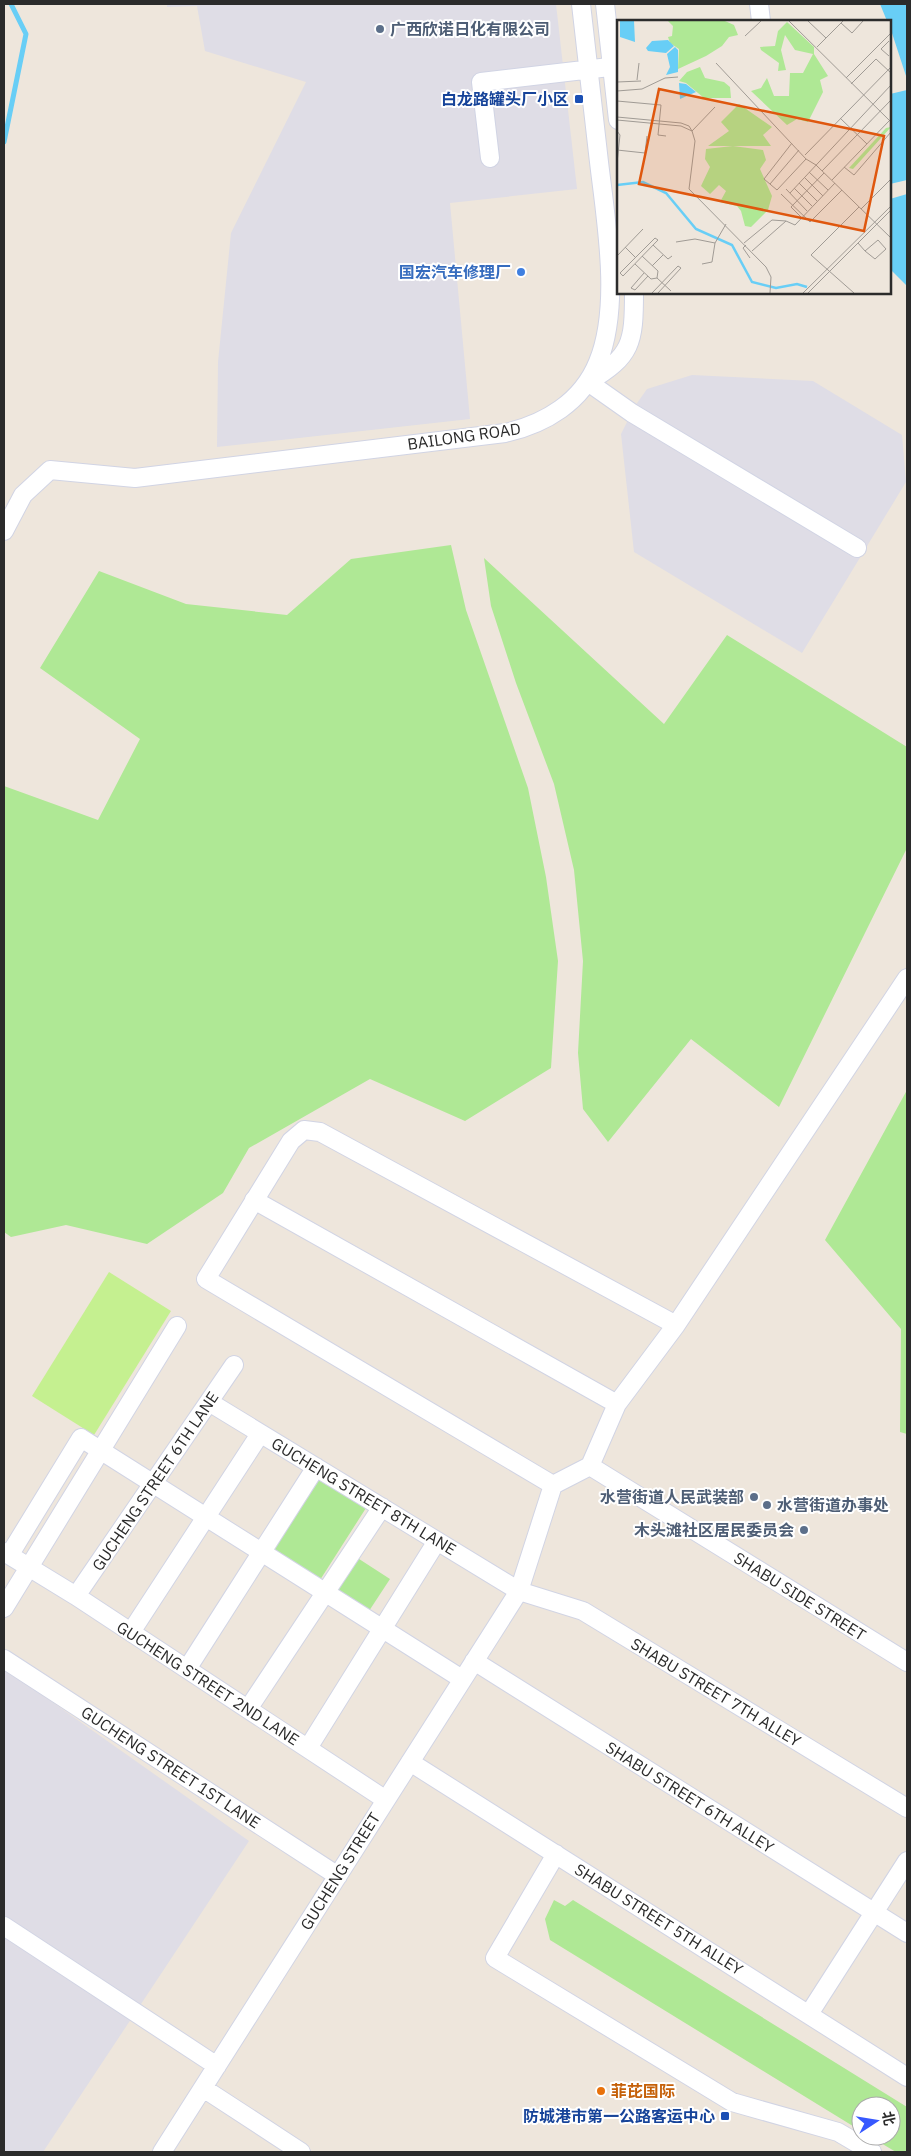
<svg xmlns="http://www.w3.org/2000/svg" width="911" height="2156" font-family="'IBM Plex Sans','Noto Sans SC',sans-serif">
<style>
.industrial{fill:#dfdde6}
.green{fill:#afe895}
.pitch{fill:#c5f090}
.water{fill:#68cef6}
.lines{fill:none;stroke-linecap:round;stroke-linejoin:round}
.stream{stroke:#68cef6;stroke-width:5}
.minor-casing{stroke:#d1d4e4;stroke-width:20}
.minor{stroke:#fff;stroke-width:18}
.service-dot{fill:#5c6f8a;stroke:#fff;stroke-width:2}
.transit-dot{fill:#1a4fb4;stroke:#fff;stroke-width:2}
.shop-dot{fill:#3f7fe0;stroke:#fff;stroke-width:2}
.food-dot{fill:#e8710a;stroke:#fff;stroke-width:2}
.labels{text-anchor:middle;dominant-baseline:central;stroke-width:4;stroke-linejoin:round;paint-order:stroke}
.service-label{font-size:16px;font-weight:bold;fill:#4e5e75;stroke:#fff;text-anchor:start}
.transit-label{font-size:16px;font-weight:bold;fill:#164399;stroke:#fff;text-anchor:end}
.shop-label{font-size:16px;font-weight:bold;fill:#366cbe;stroke:#fff;text-anchor:end}
.street-label{font-size:16px;fill:#2b2b2b;stroke:#fff}
.food-label{font-size:16px;font-weight:bold;fill:#c56008;stroke:#fff;text-anchor:start}
.inset-river{fill:none;stroke:#68cef6;stroke-width:2.5}
.inset-road{fill:none;stroke:#a09b95;stroke-width:1}
.view{fill:#df570e;fill-opacity:0.15;stroke:#df570e;stroke-width:2.5}
.inset-edge{fill:none;stroke:#2b2b2b;stroke-width:2.5}
</style>
<rect width="100%" height="100%" fill="#eee6dc"/>
<path class="industrial" d="M167 4H556L577 189 450 203 470 419 217 447 218 362 231 233 306 82 205 51 197 6 167 7Z
M692 375 813 381 902 435 906 482 802 653 634 552 621 434 635 406 647 389Z
M4 1668 249 1841 43 2152 4 2151Z"/>
<path class="green" d="M451 545 466 610 528 788 546 877 558 961 551 1068 465 1121 370 1079 249 1148 223 1193 147 1244 66 1225 11 1237 4 1232V786L98 820 140 739 40 668 99 571 186 604 287 615 351 559Z
M484 558 664 724 727 635 907 747V848L779 1107 691 1039 608 1142 583 1109 578 1053 583 961 574 870 554 784 516 683 491 606Z
M907 1090V1434L900 1432 901 1329 825 1240Z
M319 1478 366 1508 320 1580 273 1550Z
M356 1557 390 1579 369 1611 335 1589Z
M554 1900 565 1906 573 1900 907 2107V2152H896L869 2136H891V2106H861V2131L550 1940 545 1919Z"/>
<path class="pitch" d="M109 1272 171 1311 94 1435 32 1396Z"/>
<path class="water" d="M880 4H907V79L890 27V21H887Z
M907 90V180L890 184V94Z
M907 194V286L890 269V199Z"/>
<g class="lines">
<path class="stream" d="M4 142 26 34 11 4"/>
<defs>
<path id="minor" d="M605 4 618 120
M759 4 761 21
M490 158 481 82 618 66
M634 292C634 343 632 356 588 382L632 413 857 548
M4 531 23 495 50 470 135 478 505 433C545 424 582 402 598 362 621 306 606 222 599 162 593 110 587 57 581 4
M254 1200 617 1404
M209 1402 519 1591 583 1611 907 1808
M590 1466 907 1662
M553 1485 206 1279 291 1141 304 1130 320 1132 676 1325
M4 1552 76 1596 386 1800
M10 1554 81 1438 462 1679
M76 1596 234 1365
M4 1608 177 1326
M131 1632 260 1434
M4 1659 338 1876
M474 1661 907 1933
M187 1669 316 1467
M248 1709 382 1507
M308 1748 437 1541
M410 1762 907 2077
M556 1854 495 1958 732 2102 838 2132 872 2152
M4 1926 217 2066
M809 2014 907 1861
M203 2088 301 2152
M162 2152 519 1591 553 1485 590 1466 617 1404 676 1325 907 978"/>
</defs>
<use href="#minor" class="minor-casing"/>
<use href="#minor" class="minor"/>
</g>
<g class="service-dot">
<circle cx="380" cy="29" r="5"/>
<circle cx="754" cy="1497" r="5"/>
<circle cx="767" cy="1505" r="5"/>
<circle cx="804" cy="1530" r="5"/>
</g>
<g class="transit-dot">
<rect x="574" y="94" width="10" height="10" rx="2.5"/>
<rect x="720" y="2111" width="10" height="10" rx="2.5"/>
</g>
<circle class="shop-dot" cx="521" cy="272" r="5"/>
<circle class="food-dot" cx="601" cy="2091" r="5"/>
<g class="labels">
<g class="service-label">
<text x="390" y="29">广西欣诺日化有限公司</text>
<text x="744" y="1497" text-anchor="end">水营街道人民武装部</text>
<text x="777" y="1505">水营街道办事处</text>
<text x="794" y="1530" text-anchor="end">木头滩社区居民委员会</text>
</g>
<g class="transit-label">
<text x="569" y="99">白龙路罐头厂小区</text>
<text x="715" y="2116">防城港市第一公路客运中心</text>
</g>
<g class="shop-label">
<text x="511" y="272">国宏汽车修理厂</text>
</g>
<g class="street-label">
<text transform="translate(464 436) rotate(-8)">BAILONG ROAD</text>
<text transform="translate(155 1481) rotate(-56)">GUCHENG STREET 6TH LANE</text>
<text transform="translate(364 1496) rotate(31)">GUCHENG STREET 8TH LANE</text>
<text transform="translate(800 1596) rotate(32)">SHABU SIDE STREET</text>
<text transform="translate(208 1683) rotate(33)">GUCHENG STREET 2ND LANE</text>
<text transform="translate(716 1692) rotate(31)">SHABU STREET 7TH ALLEY</text>
<text transform="translate(171 1767) rotate(33)">GUCHENG STREET 1ST LANE</text>
<text transform="translate(690 1797) rotate(32)">SHABU STREET 6TH ALLEY</text>
<text transform="translate(340 1871) rotate(-58)">GUCHENG STREET</text>
<text transform="translate(659 1919) rotate(32)">SHABU STREET 5TH ALLEY</text>
</g>
<g class="food-label">
<text x="611" y="2091">菲芘国际</text>
</g>
</g>
<g transform="translate(617 20)">
<rect width="274" height="274" fill="#eee6dc"/>
<path d="M51 1H108L117 5 121 15 112 17 105 26 89 36 61 49 62 29 53 23 51 17 55 16 56 6ZM170 2 197 27V34L211 56 203 60 206 72 191 102 180 99 170 105 134 71 144 68 150 58 157 76H172L173 53H186L196 34 178 30 168 15 164 30 169 50 161 51 162 43 144 30 143 27 158 26 161 11ZM83 47 88 58 107 62 113 67 114 78H87L69 63 62 61 70 52ZM122 84 155 107 146 115 154 126H91L112 111 104 102ZM274 107 236 149 232 148 269 108ZM116 126 146 130 149 140 143 149 155 176 151 190 134 207 128 206 124 191 120 186 103 182 109 171 102 165 93 174 84 166 93 147 88 139 89 129Z" fill="#afe895"/>
<path d="M3 1H17L18 22 3 17ZM51 20 57 26 49 33 31 31 29 28 35 21ZM58 27 61 30V52L49 55 53 47 50 34ZM62 63 69 64 79 72 63 79Z" fill="#68cef6"/>
<path class="inset-river" d="M0 165 26 162 49 173 79 209 115 225 135 262 159 268 180 264 190 267"/>
<path class="inset-road" d="M172 1 274 102M191 1 209 18M224 3 235 13 246 1M128 16 144 1M272 21 264 29 272 36M200 27 226 1M99 43 189 139 199 145 274 218M229 58 274 13M20 60 22 43M0 62 24 61M234 64 259 39 274 53M0 71 25 69 48 58 61 57M0 81 44 85 41 115 49 116M0 97 64 103 72 106 75 111 98 87M223 98 250 124M0 100 64 106 75 111 78 121 72 169 149 247 154 257 153 273M0 111 3 115 0 143M175 123 147 159 160 170 189 139M0 130 28 133 30 116M188 135 274 47M227 147 237 155 274 112M205 151 274 80M192 152 211 170M187 157 206 176M215 160 272 101M182 163 200 181M153 164 182 130M177 168 195 186M169 169 190 191M173 173 274 65M164 174 193 202 225 170M244 189 274 159M184 197 174 187 207 153M38 218 41 220 6 256 3 253ZM59 222 78 219 98 223 109 204M127 223 155 200 169 201M241 223 248 231 258 239 269 229 261 220 248 231M36 225 51 239 55 236M129 225 126 228 133 238M8 227 19 238M135 231 169 201 178 205 218 163M0 236 26 209M18 244 34 259 40 258 41 251 25 236M85 244 95 242 98 223M35 246 46 235M27 253 14 268 18 270 31 256M40 258 54 271M35 273 61 246 64 248M41 273 64 248M186 273 274 186M191 273 274 190M237 273 194 235 242 187"/>
<path class="view" d="M42 69 267 116 247 211 22 164Z"/>
<rect width="274" height="274" class="inset-edge"/>
</g>
<rect width="911" height="2156" fill="none" stroke="#2b2b2b" stroke-width="10"/>
<g transform="translate(876 2121) rotate(78)"><circle r="24" fill="#ffffff" stroke="#aaaaaa"/>
<path d="M0-4L9 19L0 12L-9 19Z" fill="#3758ff"/>
<text y="-8" font-size="14" font-weight="bold" text-anchor="middle" fill="#2b2b2b">北</text>
</g>
</svg>
